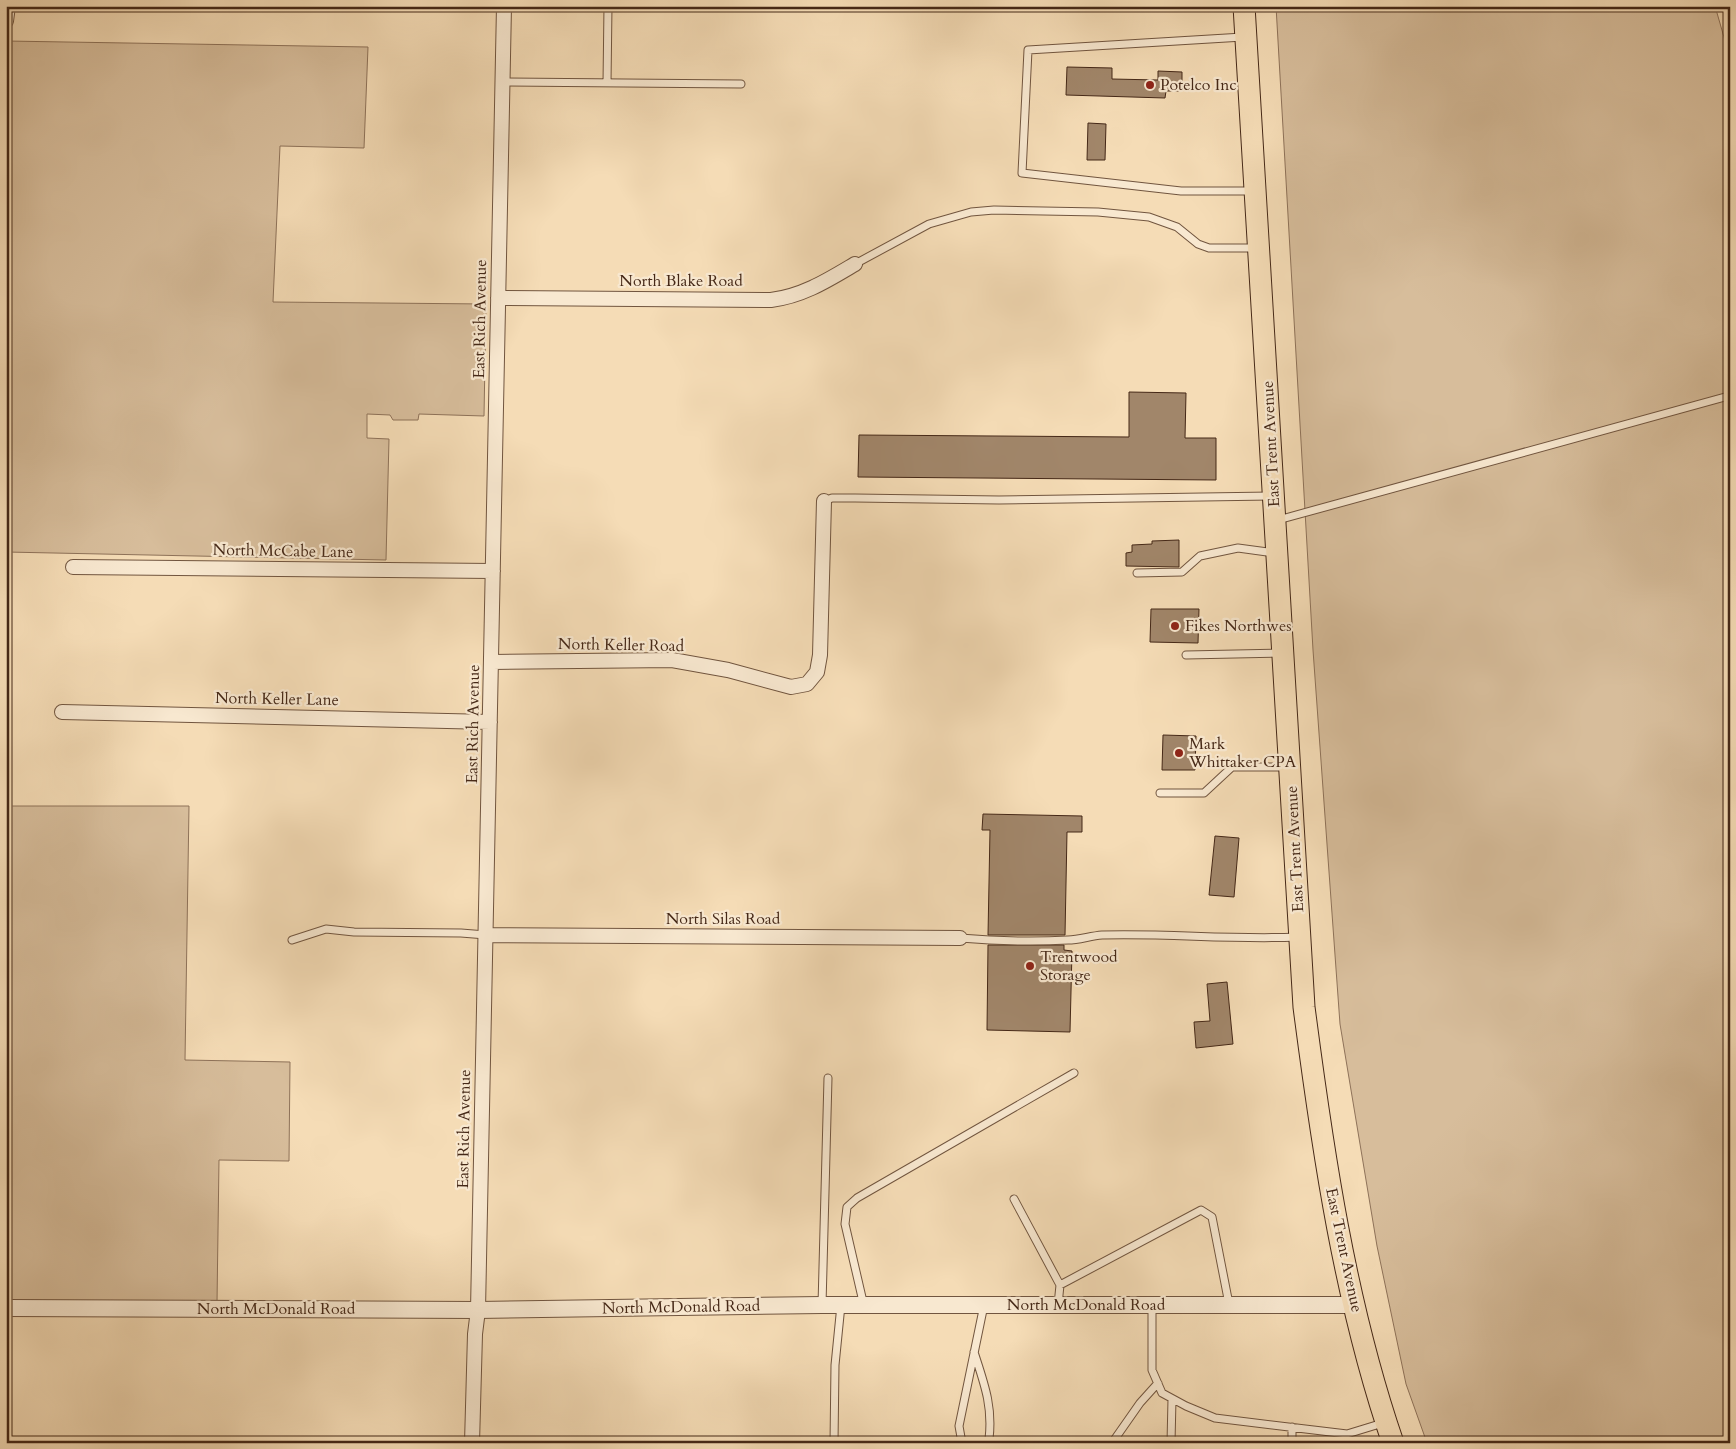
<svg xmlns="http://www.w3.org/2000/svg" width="1736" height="1449" font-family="Cardo,serif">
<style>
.green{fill:#d7bd9b;stroke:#8e7259}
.building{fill:#a1866a;stroke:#452817}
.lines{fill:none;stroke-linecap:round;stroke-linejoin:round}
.service-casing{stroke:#71553f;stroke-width:9}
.minor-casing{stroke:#71553f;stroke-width:16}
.tertiary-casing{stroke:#71553f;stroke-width:18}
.primary-casing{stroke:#452817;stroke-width:23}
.service{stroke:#f8e8d0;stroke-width:7}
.minor{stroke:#f8e8d0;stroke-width:14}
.tertiary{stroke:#f8e8d0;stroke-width:16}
.primary{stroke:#f5dcb6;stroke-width:21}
.poi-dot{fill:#8f2418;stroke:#f8e8d0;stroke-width:2}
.labels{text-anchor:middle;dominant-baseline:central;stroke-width:4.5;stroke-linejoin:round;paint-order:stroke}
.poi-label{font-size:16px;fill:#452817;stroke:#f8e8d0;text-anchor:start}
.street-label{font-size:16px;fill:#452817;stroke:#f8e8d0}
</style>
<rect width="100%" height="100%" fill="#f5dcb6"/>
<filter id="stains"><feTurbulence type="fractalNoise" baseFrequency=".004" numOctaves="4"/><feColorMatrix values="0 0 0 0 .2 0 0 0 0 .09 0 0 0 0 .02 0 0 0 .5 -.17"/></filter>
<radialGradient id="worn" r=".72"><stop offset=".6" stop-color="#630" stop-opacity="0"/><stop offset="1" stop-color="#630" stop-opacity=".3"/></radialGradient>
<path class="green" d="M1276 6H1715L1730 58V1443H1427L1406 1384 1377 1246 1340 1024 1313 650Z
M6 41 368 47 364 148 280 146 273 302 486 304 484 416 419 414 418 420H393L390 415 367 414V438L389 439 386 560 6 552Z
M6 806H189L185 1060 290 1062 289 1161 219 1160 217 1303 6 1302Z"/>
<path class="building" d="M1067 67 1112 68V79L1158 80V71L1182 72V91H1166L1165 98 1066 95Z
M1088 123 1106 124 1105 160H1087Z
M1129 392 1186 393 1185 438H1216V480L858 477 859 435 1129 437Z
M1179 540V567L1126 566V553L1132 552V545L1152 544V541Z
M1151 609H1199L1198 643 1150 642Z
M1163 735 1196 736 1195 770H1162Z
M983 814 1082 816V832H1067L1065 935H988L990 830H982Z
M1215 836 1239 838 1234 897 1209 895Z
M988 945H1064V950L1072 951 1070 1032 987 1030Z
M1227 982 1233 1044 1196 1048 1194 1022 1210 1021 1207 984Z"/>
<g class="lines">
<defs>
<path id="service" d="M1243 37 1028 50 1022 173 1181 191H1252
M502 82 741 84
M607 83 608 6
M855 264 929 224 971 212 994 210 1098 212 1149 217 1177 227 1198 244 1209 248H1257
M824 501 832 498H855L999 500 1271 496
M1278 520 1725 397 1730 398
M1137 573 1182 572 1200 556 1238 548 1275 553
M1186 655 1281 653
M1160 793H1204L1232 767H1287
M960 938C996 941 1032 942 1068 940 1079 940 1090 936 1102 935 1167 933 1232 940 1297 937
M292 940 326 929 354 932 461 933 486 935
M1014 1199 1060 1285
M822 1305 828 1078
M1058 1305 1060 1285 1201 1210 1212 1217 1229 1304
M1152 1305V1370L1162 1393 1186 1406 1215 1418 1347 1434 1383 1423
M864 1306 845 1224 847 1207 857 1198 1074 1073
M974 1352C984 1383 993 1406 989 1439L984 1443
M1292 1427V1443
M834 1443 835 1365 841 1305
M962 1443 959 1426 984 1305
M1112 1443 1140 1403 1158 1383
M1171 1443 1172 1399"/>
<path id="minor" d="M6 21 8 6
M498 298 771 300C803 296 828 280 855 264
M73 567 493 571
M492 662 672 660 728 670 791 687 807 684 817 672 820 655 824 501
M62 712 490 722
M486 935 960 938
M472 1443 475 1334 478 1310 504 6"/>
<path id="tertiary" d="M6 1308 478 1310 822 1305H1355"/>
<path id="primary" d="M1244 6 1304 1007C1323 1153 1345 1303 1393 1443"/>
</defs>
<use href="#service" class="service-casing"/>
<use href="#minor" class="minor-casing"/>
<use href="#tertiary" class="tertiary-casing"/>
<use href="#primary" class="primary-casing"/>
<use href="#service" class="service"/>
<use href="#minor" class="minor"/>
<use href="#tertiary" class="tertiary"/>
<use href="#primary" class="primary"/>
</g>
<g class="poi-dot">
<circle cx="1150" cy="85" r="5"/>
<circle cx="1175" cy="626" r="5"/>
<circle cx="1179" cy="753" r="5"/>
<circle cx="1030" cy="966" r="5"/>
</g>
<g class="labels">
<g class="poi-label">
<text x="1160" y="85">Potelco Inc</text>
<text x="1185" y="626">Fikes Northwes</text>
<text x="1189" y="744">Mark<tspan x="1189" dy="18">Whittaker CPA</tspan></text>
<text x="1040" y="957">Trentwood<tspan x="1040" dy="18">Storage</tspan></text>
</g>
<g class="street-label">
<text x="681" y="281">North Blake Road</text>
<text transform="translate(480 319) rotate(-89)">East Rich Avenue</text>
<text transform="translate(1271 444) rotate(-93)">East Trent Avenue</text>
<text transform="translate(283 551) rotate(1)">North McCabe Lane</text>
<text transform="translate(621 645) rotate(1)">North Keller Road</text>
<text transform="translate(277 699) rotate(1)">North Keller Lane</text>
<text transform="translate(473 724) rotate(-89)">East Rich Avenue</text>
<text transform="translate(1295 849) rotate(-93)">East Trent Avenue</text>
<text x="723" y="919">North Silas Road</text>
<text transform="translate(464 1129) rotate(-89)">East Rich Avenue</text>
<text transform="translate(1344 1250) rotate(78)">East Trent Avenue</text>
<text x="1086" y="1305">North McDonald Road</text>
<text transform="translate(681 1307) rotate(-1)">North McDonald Road</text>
<text x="276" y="1309">North McDonald Road</text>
</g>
</g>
<rect width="1736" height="1449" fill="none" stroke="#f5dcb6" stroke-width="25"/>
<rect x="8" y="8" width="1721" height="1434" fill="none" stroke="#452817" stroke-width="2.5"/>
<rect x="12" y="12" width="1711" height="1424" fill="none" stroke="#452817"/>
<rect width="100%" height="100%" filter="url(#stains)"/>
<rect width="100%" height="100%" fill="url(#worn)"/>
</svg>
